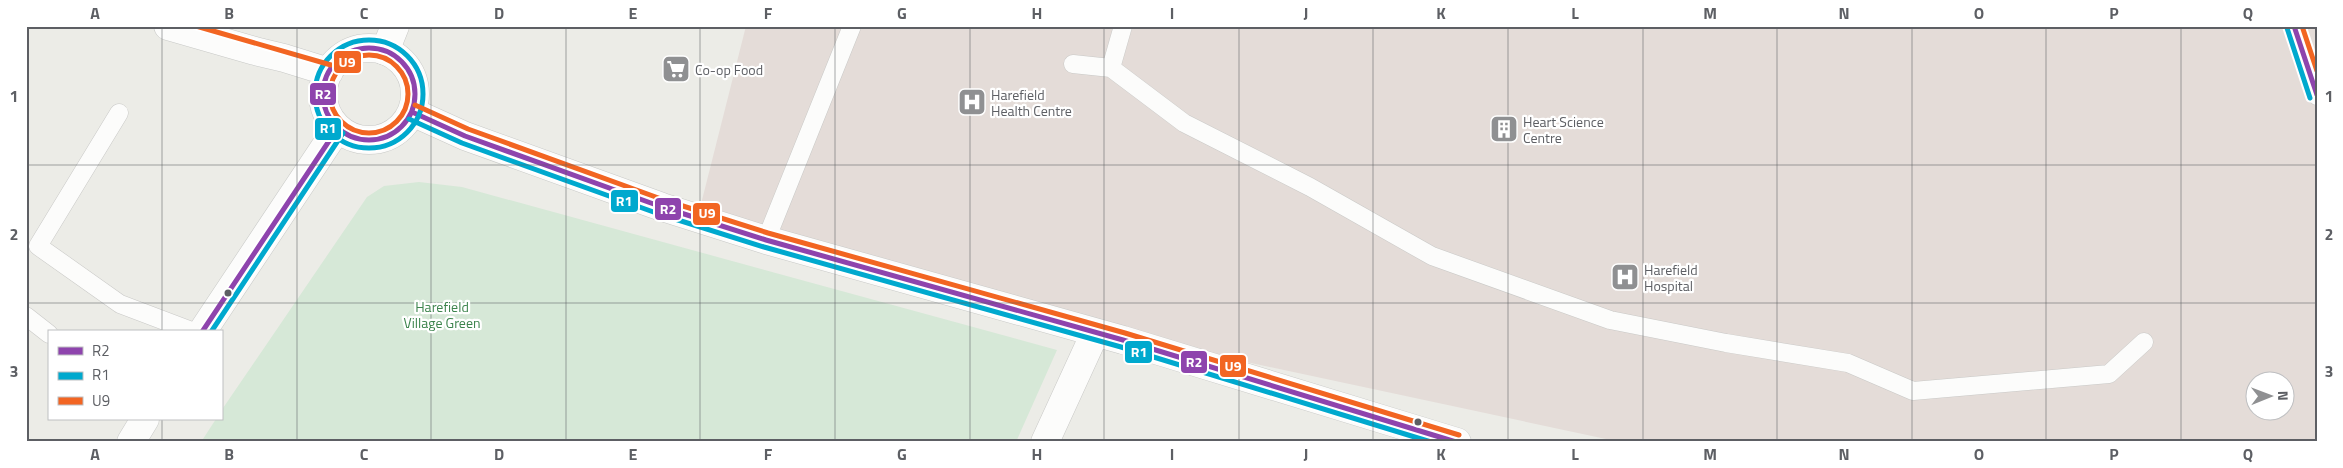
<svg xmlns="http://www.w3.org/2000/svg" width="2343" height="468" font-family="'Titillium Web',sans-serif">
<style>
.medical{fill:#e4dcd8;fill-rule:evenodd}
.green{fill:#d6e8d7}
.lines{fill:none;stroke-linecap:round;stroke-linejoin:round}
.lane-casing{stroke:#c9c9c7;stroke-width:19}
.street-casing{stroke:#c9c9c7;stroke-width:29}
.secondary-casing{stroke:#c8c9c7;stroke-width:29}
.lane{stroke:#fcfcfb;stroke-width:18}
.street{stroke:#fcfcfb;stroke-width:28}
.secondary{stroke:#fcfcfb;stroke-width:28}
.bus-1-casing{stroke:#fff;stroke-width:9}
.bus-2-casing{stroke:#fff;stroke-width:9}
.bus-3-casing{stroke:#fff;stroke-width:9}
.bus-1{stroke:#8e44ad;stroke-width:5}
.bus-2{stroke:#00a9ce;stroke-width:5}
.bus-3{stroke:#f26522;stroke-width:5}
.grid{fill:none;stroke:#5d5f64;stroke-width:1;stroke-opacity:0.55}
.bus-dot{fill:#5d5f64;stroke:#fff;stroke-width:2}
.labels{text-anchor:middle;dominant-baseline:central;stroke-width:4.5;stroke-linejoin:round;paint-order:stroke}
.poi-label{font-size:14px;fill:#5d5f64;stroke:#fff;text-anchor:start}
.park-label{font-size:14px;fill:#3d844d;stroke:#fff}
.line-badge{stroke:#fff;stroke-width:2}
.badge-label{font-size:14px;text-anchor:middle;font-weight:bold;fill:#fff}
.neatline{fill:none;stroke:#5d5f64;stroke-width:2}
.grid-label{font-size:16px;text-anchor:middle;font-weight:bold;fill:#5d5f64}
</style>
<rect width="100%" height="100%" fill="#ecece7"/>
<path class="medical" d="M746 26H2317V442H1620L1167 345 700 208ZM2256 380H2286V410H2256Z"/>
<path class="green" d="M419 182 462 187 1057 350 1016 442H201L216 419H221V411L367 197 384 186Z"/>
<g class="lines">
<defs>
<path id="lane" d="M1123 26 1111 68 1184 123 1310 187 1432 256 1610 320 1726 343 1848 363 1913 391 2109 374 2144 342
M2294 26 2317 96
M1073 64 1111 68
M119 113 38 246 120 304 194 332
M766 240 852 26
M26 316 49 334"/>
<path id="street" d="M385 51 395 26
M1045 442 1095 333"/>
<path id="secondary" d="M168 26 255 51 284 58 329 72
M323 94a46 46 0 1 1 92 0a46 46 0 1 1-92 0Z
M412 112 465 136 662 207 766 240 1123 340 1457 442
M202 332 337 129
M131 442 145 419"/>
</defs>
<use href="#lane" class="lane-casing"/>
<use href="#street" class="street-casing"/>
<use href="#secondary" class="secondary-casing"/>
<use href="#lane" class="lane"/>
<use href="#street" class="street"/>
<use href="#secondary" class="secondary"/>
<defs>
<path id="bus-1" d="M2294 26 2317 95
M323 94a46 46 0 1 1 92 0a46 46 0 1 1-92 0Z
M412 112 465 136 662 207 766 240 1123 340 1456 442
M202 332 337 129"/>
<path id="bus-2" d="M2287 28 2310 98
M315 94a54 54 0 1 1 108 0a54 54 0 1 1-108 0Z
M409 119 462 143 659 214 764 247 1121 347 1431 442
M211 332 343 133"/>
<path id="bus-3" d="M196 26 331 65
M2302 26 2317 71
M330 94a39 39 0 1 1 78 0a39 39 0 1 1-78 0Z
M415 105 468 129 664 200 768 233 1125 333 1459 435"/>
</defs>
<use href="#bus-1" class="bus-1-casing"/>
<use href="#bus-2" class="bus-2-casing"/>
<use href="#bus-3" class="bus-3-casing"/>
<use href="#bus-1" class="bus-1"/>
<use href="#bus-2" class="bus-2"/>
<use href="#bus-3" class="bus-3"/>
</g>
<path class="grid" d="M162 26V332M297 26V442M431 26V442M566 26V442M700 26V442M835 26V442M970 26V442M1104 26V442M1239 26V442M1373 26V442M1508 26V442M1643 26V442M1777 26V442M1912 26V442M2046 26V442M2181 26V442M26 165H2317M26 303H2317M162 419V442"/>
<defs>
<symbol id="supermarket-square" viewBox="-11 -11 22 22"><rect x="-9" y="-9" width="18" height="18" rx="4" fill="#8f9092" stroke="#fff"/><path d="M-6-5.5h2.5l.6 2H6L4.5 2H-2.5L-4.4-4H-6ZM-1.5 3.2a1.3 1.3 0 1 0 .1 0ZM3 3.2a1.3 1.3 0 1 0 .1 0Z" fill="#fff"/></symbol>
<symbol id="hospital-square" viewBox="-11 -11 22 22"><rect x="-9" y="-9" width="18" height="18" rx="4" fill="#8f9092" stroke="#fff"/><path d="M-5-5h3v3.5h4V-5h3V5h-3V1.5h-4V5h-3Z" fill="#fff"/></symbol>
<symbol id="building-square" viewBox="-11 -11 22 22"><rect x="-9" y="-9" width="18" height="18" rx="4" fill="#8f9092" stroke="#fff"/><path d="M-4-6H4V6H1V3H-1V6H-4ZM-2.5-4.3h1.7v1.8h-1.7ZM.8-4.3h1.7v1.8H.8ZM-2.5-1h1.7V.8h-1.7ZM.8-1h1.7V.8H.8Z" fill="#fff"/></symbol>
</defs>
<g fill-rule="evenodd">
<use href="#supermarket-square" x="660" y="53" width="32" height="32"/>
<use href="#hospital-square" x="956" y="86" width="32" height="32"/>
<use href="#building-square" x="1488" y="113" width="32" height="32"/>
<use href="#hospital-square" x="1609" y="261" width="32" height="32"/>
</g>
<g class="bus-dot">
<circle cx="228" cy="293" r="4.5"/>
<circle cx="1418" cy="422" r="4.5"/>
</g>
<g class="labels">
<g class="poi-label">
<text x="695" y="69">Co-op Food</text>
<text x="991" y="94">Harefield<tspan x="991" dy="16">Health Centre</tspan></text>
<text x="1523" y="121">Heart Science<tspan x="1523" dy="16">Centre</tspan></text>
<text x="1644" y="269">Harefield<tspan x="1644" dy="16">Hospital</tspan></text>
</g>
<g class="park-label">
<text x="442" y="306">Harefield<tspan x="442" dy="16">Village Green</tspan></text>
</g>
</g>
<g class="line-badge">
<rect x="333" y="50" width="29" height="24" rx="5" fill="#f26522"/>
<rect x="309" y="82" width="28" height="24" rx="5" fill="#8e44ad"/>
<rect x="314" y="117" width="28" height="24" rx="5" fill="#00a9ce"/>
<rect x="610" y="189" width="29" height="24" rx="5" fill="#00a9ce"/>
<rect x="654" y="197" width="28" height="24" rx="5" fill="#8e44ad"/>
<rect x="692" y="202" width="29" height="24" rx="5" fill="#f26522"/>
<rect x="1124" y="340" width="29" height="24" rx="5" fill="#00a9ce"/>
<rect x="1180" y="350" width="28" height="24" rx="5" fill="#8e44ad"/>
<rect x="1219" y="354" width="28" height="24" rx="5" fill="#f26522"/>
</g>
<g class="badge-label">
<text x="347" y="67">U9</text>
<text x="323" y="99">R2</text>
<text x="328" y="133">R1</text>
<text x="624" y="206">R1</text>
<text x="668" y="214">R2</text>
<text x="707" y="218">U9</text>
<text x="1139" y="357">R1</text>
<text x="1194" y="367">R2</text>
<text x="1233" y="371">U9</text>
</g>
<rect width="2343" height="468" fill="none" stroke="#ffffff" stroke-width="55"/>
<rect x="48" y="330" width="175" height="90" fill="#ffffff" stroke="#bebfc1"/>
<rect x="58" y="347" width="25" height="8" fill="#8e44ad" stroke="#bebfc1"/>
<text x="92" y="356" font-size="15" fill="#5d5f64">R2</text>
<rect x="58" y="372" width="25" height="8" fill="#00a9ce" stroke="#bebfc1"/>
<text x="92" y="380" font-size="15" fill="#5d5f64">R1</text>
<rect x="58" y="397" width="25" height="8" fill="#f26522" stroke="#bebfc1"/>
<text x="92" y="406" font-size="15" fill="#5d5f64">U9</text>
<g transform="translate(2270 396) rotate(89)"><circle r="24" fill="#ffffff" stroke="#bebfc1"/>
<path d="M0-4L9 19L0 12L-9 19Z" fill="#8f9092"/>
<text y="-8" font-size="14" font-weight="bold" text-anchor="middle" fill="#5d5f64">N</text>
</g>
<rect x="28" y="28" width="2288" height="412" class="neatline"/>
<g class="grid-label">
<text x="95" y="19">A</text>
<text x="229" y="19">B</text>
<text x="364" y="19">C</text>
<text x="499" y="19">D</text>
<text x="633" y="19">E</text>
<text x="768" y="19">F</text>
<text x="902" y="19">G</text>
<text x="1037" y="19">H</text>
<text x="1172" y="19">I</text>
<text x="1306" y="19">J</text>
<text x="1441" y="19">K</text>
<text x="1575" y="19">L</text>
<text x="1710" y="19">M</text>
<text x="1844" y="19">N</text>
<text x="1979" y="19">O</text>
<text x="2114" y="19">P</text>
<text x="2248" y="19">Q</text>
<text x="14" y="102">1</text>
<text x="2329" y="102">1</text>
<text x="14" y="240">2</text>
<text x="2329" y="240">2</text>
<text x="14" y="377">3</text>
<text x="2329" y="377">3</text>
<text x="95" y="460">A</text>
<text x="229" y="460">B</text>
<text x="364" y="460">C</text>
<text x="499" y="460">D</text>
<text x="633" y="460">E</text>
<text x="768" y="460">F</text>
<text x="902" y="460">G</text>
<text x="1037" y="460">H</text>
<text x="1172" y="460">I</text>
<text x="1306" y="460">J</text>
<text x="1441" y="460">K</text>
<text x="1575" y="460">L</text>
<text x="1710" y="460">M</text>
<text x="1844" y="460">N</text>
<text x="1979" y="460">O</text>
<text x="2114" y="460">P</text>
<text x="2248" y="460">Q</text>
</g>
</svg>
